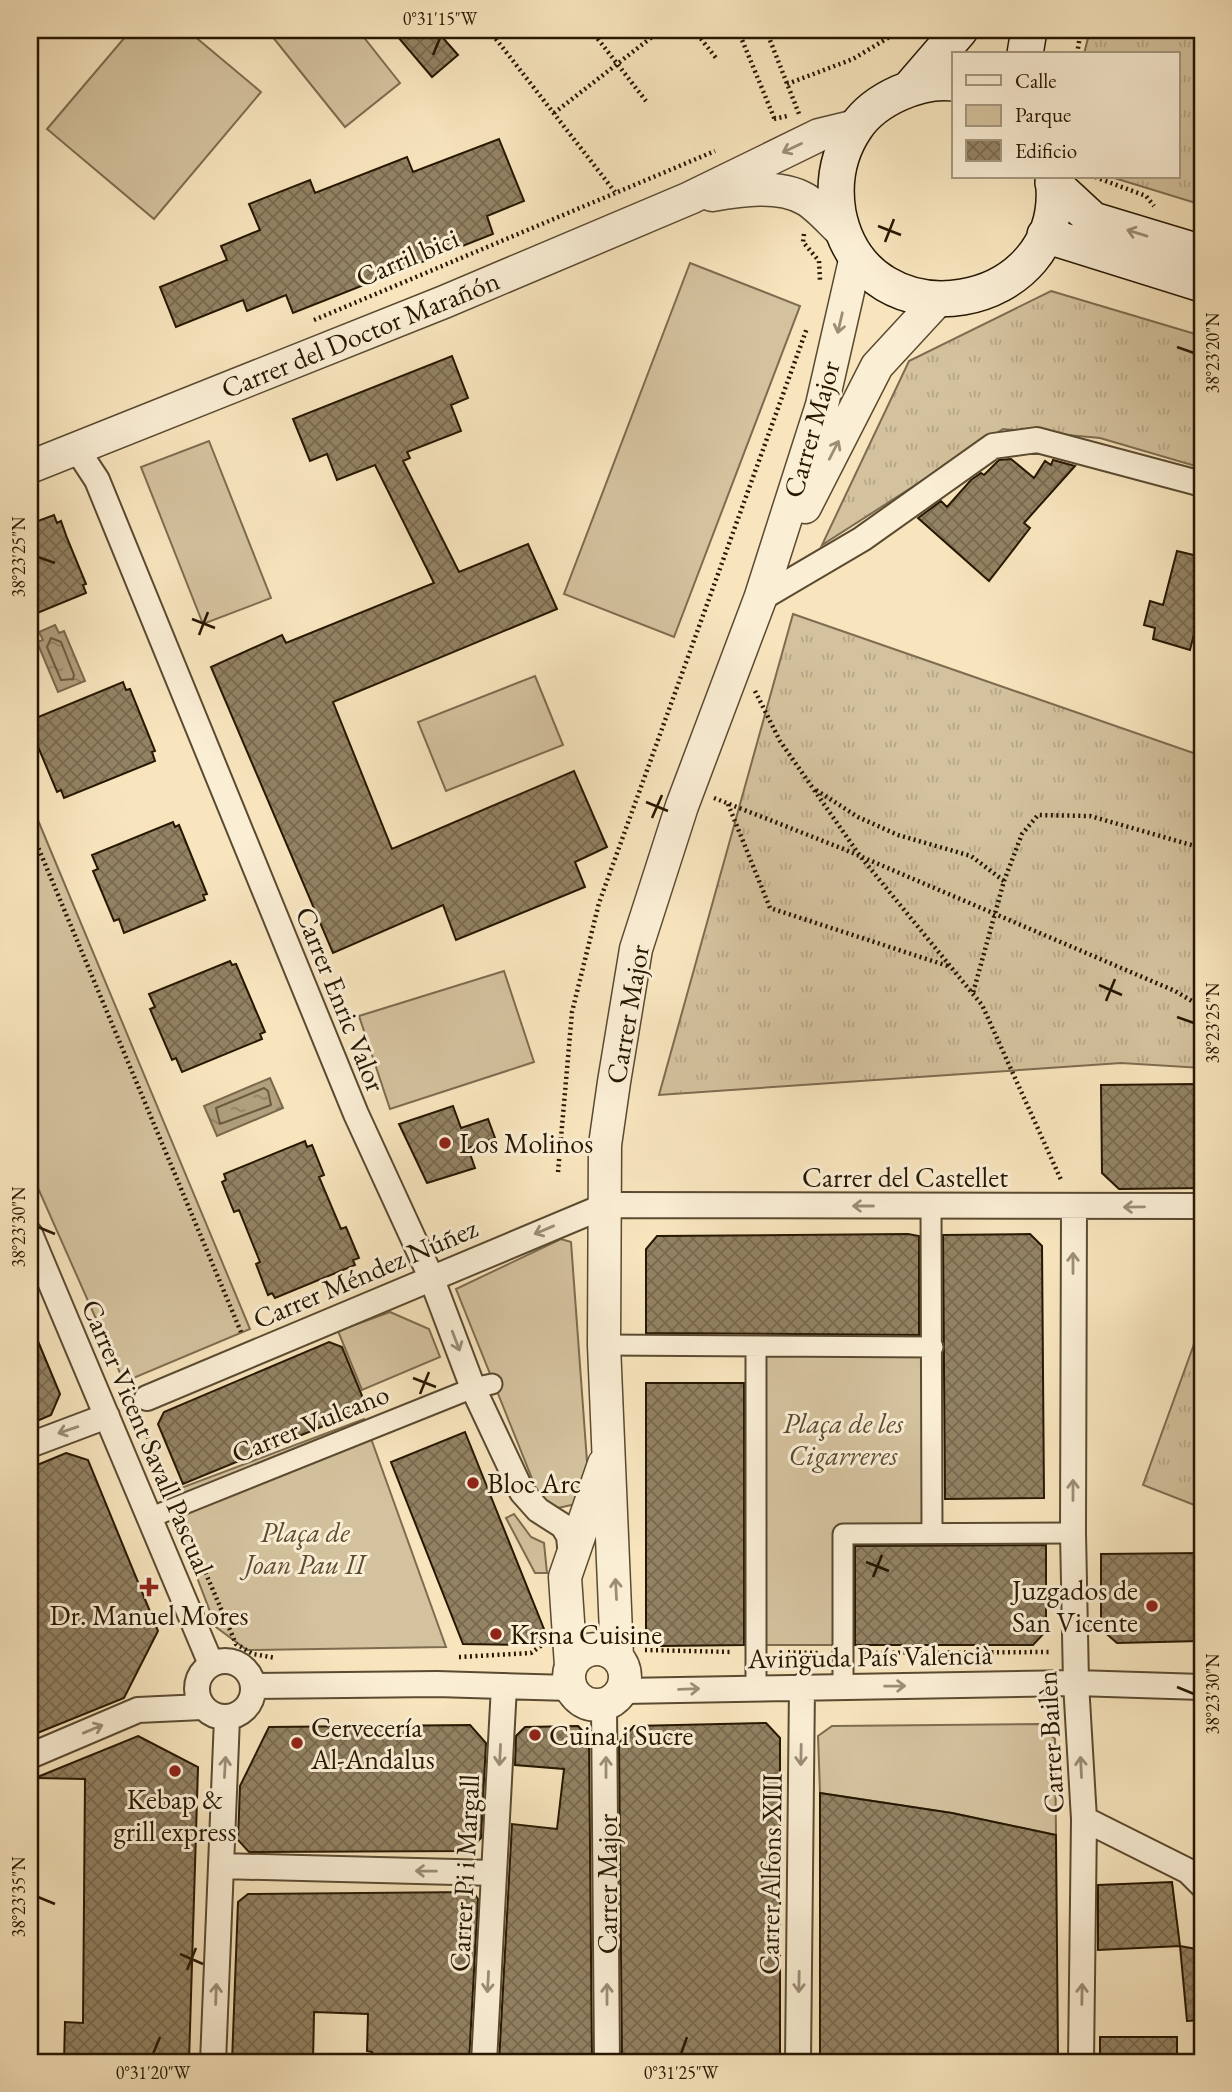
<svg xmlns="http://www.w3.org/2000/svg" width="1232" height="2092" font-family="'EB Garamond',serif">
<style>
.grass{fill:url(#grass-tufts);stroke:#7d6c50;stroke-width:2}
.green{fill:#d4c29e;stroke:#7d6c50;stroke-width:2}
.water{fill:url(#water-ripples);stroke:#79694c;stroke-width:2}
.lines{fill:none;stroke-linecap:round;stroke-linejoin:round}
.shore{stroke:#6c5b40;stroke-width:2}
.building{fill:url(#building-cross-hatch);stroke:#261701;stroke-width:2}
.pedestrian-casing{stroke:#5a4a30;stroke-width:23}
.minor-casing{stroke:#5a4a30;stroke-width:28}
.tertiary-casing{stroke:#5a4a30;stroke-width:35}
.secondary-casing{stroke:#261701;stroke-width:38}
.path{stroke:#261701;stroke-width:4.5;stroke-dasharray:2 3.5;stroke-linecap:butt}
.pedestrian{stroke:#faeed5;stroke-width:19}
.minor{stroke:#faeed5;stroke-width:24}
.tertiary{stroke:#faeed5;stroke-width:32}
.secondary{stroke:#faeed5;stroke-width:35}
.oneway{stroke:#9b8d76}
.ticks{fill:none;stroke:#261701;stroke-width:2.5}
.poi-dot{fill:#8f2418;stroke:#faeed5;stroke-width:2.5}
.labels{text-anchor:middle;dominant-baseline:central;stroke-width:6;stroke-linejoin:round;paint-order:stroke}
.street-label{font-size:28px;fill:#261701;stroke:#faeed5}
.poi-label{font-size:28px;fill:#261701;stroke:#faeed5;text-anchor:start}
.park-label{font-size:28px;font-style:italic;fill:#5a4a30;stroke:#faeed5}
.neatline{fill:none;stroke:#261701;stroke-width:2.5}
.ticks-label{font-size:18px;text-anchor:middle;fill:#261701}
</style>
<defs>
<pattern id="grass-tufts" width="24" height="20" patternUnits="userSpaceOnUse" patternTransform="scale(1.75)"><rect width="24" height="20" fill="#d4c29e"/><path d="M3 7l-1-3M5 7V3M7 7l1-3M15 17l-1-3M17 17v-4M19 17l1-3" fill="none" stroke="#b6a686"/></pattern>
<pattern id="water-ripples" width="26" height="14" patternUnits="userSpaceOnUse" patternTransform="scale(1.75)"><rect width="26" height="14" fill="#b19f7e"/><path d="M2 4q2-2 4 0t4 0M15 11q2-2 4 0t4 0" fill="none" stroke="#908165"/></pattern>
<pattern id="building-cross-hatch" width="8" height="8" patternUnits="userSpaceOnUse" patternTransform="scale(1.75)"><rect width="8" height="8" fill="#938263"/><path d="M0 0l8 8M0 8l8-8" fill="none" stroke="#78694f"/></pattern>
</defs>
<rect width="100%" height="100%" fill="#f8e5be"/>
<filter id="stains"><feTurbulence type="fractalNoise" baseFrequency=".00286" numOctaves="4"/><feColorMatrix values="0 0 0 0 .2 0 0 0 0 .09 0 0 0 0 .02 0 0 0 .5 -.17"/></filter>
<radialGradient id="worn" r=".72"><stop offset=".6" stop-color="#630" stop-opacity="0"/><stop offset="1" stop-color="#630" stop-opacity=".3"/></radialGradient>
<path class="grass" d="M1090 30H1202V205L1111 177H1178V54H1084Z
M1051 291 1202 336V468L1100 438 1003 429 822 545 909 361Z
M793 614 1202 756V1068L1121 1063 659 1095Z
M1202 1322V1508L1143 1485Z"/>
<path class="green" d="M131 30H187L261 92 154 219 47 129Z
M267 30H358L400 83 345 127Z
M690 263 800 306 674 637 564 594Z
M209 441 271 598 203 624 141 467Z
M535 676 563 745 446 791 418 722Z
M30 801 250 1329 124 1382 30 1170Z
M504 971 534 1062 390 1109 359 1016Z
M561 1239 571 1242 589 1489 576 1504 558 1508 539 1496 456 1289Z
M390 1312 429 1329 440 1357 362 1390 338 1331Z
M925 1353 924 1524 842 1526 841 1645H762L761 1354Z
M364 1419 446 1647 247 1650 216 1627 165 1494Z
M514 1514 531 1537 544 1543 547 1573H535L506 1518Z
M1039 1724 1055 1739 1056 1835 952 1813 820 1793 818 1736 832 1726Z"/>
<path class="water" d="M55 625 59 633 64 631 85 681 58 692 37 642 43 640 39 632Z
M270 1078 283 1108 217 1136 204 1106Z"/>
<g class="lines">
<path class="shore" d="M51 638 61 642 74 675 73 679 61 680 47 647Z
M264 1088 268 1091 271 1105 220 1124 216 1108Z"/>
</g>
<path class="building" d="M392 30H436L458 55 432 77Z
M499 139 524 201 487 216 493 234 293 313 286 295 247 311 243 300 176 327 160 287 227 260 221 246 260 230 249 204 310 180 315 193 407 157 413 172Z
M452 356 468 398 451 405 461 431 407 452 410 458 403 461 459 572 528 544 557 609 333 702 392 849 574 771 607 847 575 862 585 887 456 940 443 905 333 953 211 667 282 635 286 643 434 583 375 465 337 480 327 454 310 461 293 419Z
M1011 459 1034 478 1045 461 1051 465 1053 460 1075 466 1024 523 1030 528 989 581 918 518 941 501 947 507 971 480 981 473 984 475 999 460Z
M54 515 57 523 61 521 67 538 86 584 83 585 86 593 30 616V524Z
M1177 551 1202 557V602L1190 650 1153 639 1155 628 1144 625 1150 601 1163 605Z
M123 682 126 690 130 689 155 751 152 752 155 761 64 798 61 790 57 792 31 730 35 728 31 720Z
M173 822 175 827 179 825 207 894 203 895 205 900 124 933 119 919 114 921 93 871 98 869 92 855Z
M230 961 232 965 236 964 265 1032 260 1034 262 1039 182 1072 176 1058 172 1060 150 1009 155 1007 149 994Z
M1197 1084V1131H1202V1188L1119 1189 1102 1173 1101 1085Z
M453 1106 461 1128 488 1119 495 1138 468 1148 475 1168 427 1183 399 1124Z
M305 1141 307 1147 312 1145 324 1175 319 1177 341 1229 346 1227 359 1258 353 1260 355 1265 275 1298 272 1293 268 1295 256 1264 260 1262 239 1210 234 1212 222 1182 226 1180 224 1174Z
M908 1234 919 1236V1335L646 1333V1249L657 1236Z
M1030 1234 1042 1246 1044 1498 945 1499 943 1235Z
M30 1322 60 1394 51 1415 30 1424Z
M329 1342 342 1347 367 1408 183 1484 158 1424 164 1412Z
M646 1383H744V1645L661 1646 646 1633Z
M465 1432 544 1629 533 1645 463 1644 391 1462Z
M66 1453 88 1460 158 1631 124 1698 30 1736V1468Z
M1046 1545V1631L1033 1645H855V1546Z
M1202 1553 1200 1641 1117 1643 1101 1629V1554Z
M766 1723 780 1738V2062H622L619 1743 634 1726Z
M470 1725 486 1743 481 1838 468 1851 249 1852 238 1840 240 1786 269 1727Z
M578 1726 589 1738 592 2062H499L512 1824 557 1829 564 1769 515 1765 516 1736 525 1727Z
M138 1736 198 1767 189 2062H64L65 2022 83 2023 85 1779 35 1778Z
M820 1793 952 1813 1056 1835 1058 2062H820Z
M1172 1882 1180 1946 1098 1950V1885Z
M473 1892 478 1899 469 2062H372V2052L367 2051 368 2014 314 2012 313 2062H232L238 1902 248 1894Z
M1180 1946 1202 1950V2020L1187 2021Z
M1100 2037H1177V2062H1100Z"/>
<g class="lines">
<defs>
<path id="pedestrian" d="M931 1206 932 1531
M604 1345 933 1347
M149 1518 473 1388 492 1384
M756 1686V1347
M843 1686V1534L1073 1533"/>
<path id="minor" d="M76 448 97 480 356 1114 431 1277 473 1388 522 1492 538 1510 563 1526 569 1536 571 1557
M760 599 862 539 993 446 1037 440 1202 484
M1074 1208 1073 1533 1076 1683 1084 1819 1081 2062
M30 1234 211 1664
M147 1398 607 1205 1202 1206
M30 1445 107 1416
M197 1689a28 28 0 1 1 56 0a28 28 0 1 1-56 0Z
M254 1686 437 1684 570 1688
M623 1691 1076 1683 1202 1687
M604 1705 607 2062
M30 1756 138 1710 202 1707
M1084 1819 1188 1871 1202 1885
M221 1866 494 1873
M213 2062 227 1718
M484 2062 504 1686
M798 2062 802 1686"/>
<path id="tertiary" d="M712 195C740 190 779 184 805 199 818 206 831 222 842 232
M30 467 444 302 690 198 819 135 856 126
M805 507 877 366 937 301
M569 1677a28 28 0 1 1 56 0a28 28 0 1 1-56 0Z
M617 1657 604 1345 605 1145 614 1082 636 949 682 806 760 599 822 405 856 256
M571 1666 565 1577 604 1464"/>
<path id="secondary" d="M1025 54 1029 30
M954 83C920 79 875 99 856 127 838 153 833 183 838 213 865 349 1072 313 1053 177
M910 88 960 30
M1053 183 1093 220 1202 253
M1045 235 1202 284"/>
</defs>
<use href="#pedestrian" class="pedestrian-casing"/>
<use href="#minor" class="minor-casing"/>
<use href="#tertiary" class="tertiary-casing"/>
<use href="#secondary" class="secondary-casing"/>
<path class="path" d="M489 30 615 192
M591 30 646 101
M694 30 716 58
M738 30 775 120
M766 30 799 114
M1077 54 1081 30
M787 84 853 59 901 30
M554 113 661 30
M774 119 787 116
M1095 177 1146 196 1154 206
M804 234 803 242 819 261 820 280
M314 320 715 151
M755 691 780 741 860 856 982 1005 1062 1182
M816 790 858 817 898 835 971 856 1004 881 973 993
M714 798 841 848 1175 991 1202 1007
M728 804 770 908 948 966
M30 828 241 1332
M1004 881 1022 834 1038 815 1090 816 1202 848
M558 1172 572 1012 599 903 807 328
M141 1421 169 1487
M186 1527 236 1644 253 1654 276 1658
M645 1650 733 1652
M777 1652 821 1653
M865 1653 1052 1652
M459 1657 531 1653 542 1645"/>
<use href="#pedestrian" class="pedestrian"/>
<use href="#minor" class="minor"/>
<use href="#tertiary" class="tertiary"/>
<use href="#secondary" class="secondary"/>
</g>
<defs><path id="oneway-shaft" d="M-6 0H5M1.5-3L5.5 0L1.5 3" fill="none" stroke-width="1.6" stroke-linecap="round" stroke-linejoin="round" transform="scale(1.75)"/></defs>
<g class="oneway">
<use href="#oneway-shaft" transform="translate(792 148) rotate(155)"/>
<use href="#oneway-shaft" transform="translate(1137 233) rotate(-163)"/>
<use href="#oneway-shaft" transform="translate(840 323) rotate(103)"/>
<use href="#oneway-shaft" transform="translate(834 450) rotate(-63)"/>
<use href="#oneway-shaft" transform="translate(863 1206) rotate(-180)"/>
<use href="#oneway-shaft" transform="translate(1134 1207) rotate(179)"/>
<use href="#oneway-shaft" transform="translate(544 1230) rotate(157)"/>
<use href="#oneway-shaft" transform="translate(1073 1263) rotate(-90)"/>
<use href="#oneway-shaft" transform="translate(456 1341) rotate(69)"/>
<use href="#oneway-shaft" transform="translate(68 1430) rotate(161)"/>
<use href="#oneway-shaft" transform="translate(1073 1490) rotate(-90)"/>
<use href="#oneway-shaft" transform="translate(616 1589) rotate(-93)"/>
<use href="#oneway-shaft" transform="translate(895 1686) rotate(-1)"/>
<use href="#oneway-shaft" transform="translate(689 1689) rotate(-2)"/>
<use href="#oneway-shaft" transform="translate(93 1729) rotate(-23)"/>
<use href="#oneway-shaft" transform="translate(500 1755) rotate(93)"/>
<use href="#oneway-shaft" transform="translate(801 1755) rotate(91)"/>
<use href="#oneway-shaft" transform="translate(225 1767) rotate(-87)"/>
<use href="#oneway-shaft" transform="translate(606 1767) rotate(-90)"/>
<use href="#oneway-shaft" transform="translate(1081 1767) rotate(-93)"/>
<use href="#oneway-shaft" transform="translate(426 1871) rotate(-179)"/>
<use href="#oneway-shaft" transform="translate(488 1982) rotate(93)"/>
<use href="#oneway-shaft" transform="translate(799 1982) rotate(91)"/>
<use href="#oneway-shaft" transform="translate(216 1994) rotate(-88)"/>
<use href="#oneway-shaft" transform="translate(607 1994) rotate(-90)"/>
<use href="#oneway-shaft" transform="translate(1082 1994) rotate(-89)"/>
</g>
<path class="ticks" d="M433 55 440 38M878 226 901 235M885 242 894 219M1177 347 1194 353M38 557 55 563M192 619 215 628M199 635 208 612M646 802 668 811M652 818 662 795M1099 985 1122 995M1106 1001 1115 979M1177 1017 1194 1023M38 1227 55 1234M413 1378 436 1387M420 1394 429 1372M866 1562 889 1571M873 1577 882 1555M1177 1687 1194 1694M38 1897 55 1904M180 1954 203 1964M187 1970 196 1948M153 2054 160 2037M681 2054 687 2037"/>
<g class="poi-dot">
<circle cx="445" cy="1143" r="7"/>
<circle cx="473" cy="1483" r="7"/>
<path d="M145.5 1576.5h7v7h7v7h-7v7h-7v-7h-7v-7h7z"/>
<circle cx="1152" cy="1606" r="7"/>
<circle cx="496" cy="1634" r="7"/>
<circle cx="535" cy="1735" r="7"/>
<circle cx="297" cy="1743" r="7"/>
<circle cx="175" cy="1771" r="7"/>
</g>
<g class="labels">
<g class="street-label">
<text transform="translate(407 257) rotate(-23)">Carril bici</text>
<text transform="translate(360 334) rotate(-22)">Carrer del Doctor Marañón</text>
<text transform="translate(811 429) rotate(-74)">Carrer Major</text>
<text transform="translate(341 999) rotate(68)">Carrer Enric Valor</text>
<text transform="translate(627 1014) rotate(-80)">Carrer Major</text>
<text x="905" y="1177">Carrer del Castellet</text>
<text transform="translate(365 1273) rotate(-23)">Carrer Méndez Núñez</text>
<text transform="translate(310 1423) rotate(-22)">Carrer Vulcano</text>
<text transform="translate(148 1437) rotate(67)">Carrer Vicent Savall Pascual</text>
<text transform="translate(870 1656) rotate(-1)">Avinguda País Valencià</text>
<text transform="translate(1050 1742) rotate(-93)">Carrer Bailèn</text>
<text transform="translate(464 1873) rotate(-87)">Carrer Pi i Margall</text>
<text transform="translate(770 1874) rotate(-89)">Carrer Alfons XIII</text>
<text transform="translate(607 1884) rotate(-90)">Carrer Major</text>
</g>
<g class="poi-label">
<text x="459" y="1143">Los Molinos</text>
<text x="487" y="1483">Bloc Arc</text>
<text x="1138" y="1590" text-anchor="end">Juzgados de<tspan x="1138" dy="32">San Vicente</tspan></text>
<text x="149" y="1615" text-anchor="middle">Dr. Manuel Mores</text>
<text x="510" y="1634">Krsna Cuisine</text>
<text x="311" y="1727">Cervecería<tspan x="311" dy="32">Al-Andalus</tspan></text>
<text x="549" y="1735">Cuina i Sucre</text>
<text x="175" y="1799" text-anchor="middle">Kebap &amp;<tspan x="175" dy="32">grill express</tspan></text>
</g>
<g class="park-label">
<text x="843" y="1423">Plaça de les<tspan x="843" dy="32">Cigarreres</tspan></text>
<text x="305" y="1532">Plaça de<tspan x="305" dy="32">Joan Pau II</tspan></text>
</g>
</g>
<rect width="1232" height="2092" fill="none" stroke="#f8e5be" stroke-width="77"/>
<rect x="952" y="52" width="228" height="126" fill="#faeed5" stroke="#a59880" stroke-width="2"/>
<rect x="966" y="75" width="35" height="10" fill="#faeed5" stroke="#a59880" stroke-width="2"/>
<text x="1015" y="88" font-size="21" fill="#261701">Calle</text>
<rect x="966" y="105" width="35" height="21" fill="#d4c29e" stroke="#a59880" stroke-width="2"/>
<text x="1015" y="122" font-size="21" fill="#261701">Parque</text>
<rect x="966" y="140" width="35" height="21" fill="url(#building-cross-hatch)" stroke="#a59880" stroke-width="2"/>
<text x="1015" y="158" font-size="21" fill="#261701">Edificio</text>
<rect x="38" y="38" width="1156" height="2016" class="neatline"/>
<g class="ticks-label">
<text x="440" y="25">0°31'15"W</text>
<text transform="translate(1213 353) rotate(-90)" y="6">38°23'20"N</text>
<text transform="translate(19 557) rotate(-90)" y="6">38°23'25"N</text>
<text transform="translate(1213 1023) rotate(-90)" y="6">38°23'25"N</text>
<text transform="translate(19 1227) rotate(-90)" y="6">38°23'30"N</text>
<text transform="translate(1213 1694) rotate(-90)" y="6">38°23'30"N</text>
<text transform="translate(19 1897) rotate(-90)" y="6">38°23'35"N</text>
<text x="153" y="2079">0°31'20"W</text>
<text x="681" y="2079">0°31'25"W</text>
</g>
<rect width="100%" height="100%" filter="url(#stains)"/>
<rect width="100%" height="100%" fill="url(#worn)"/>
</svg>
